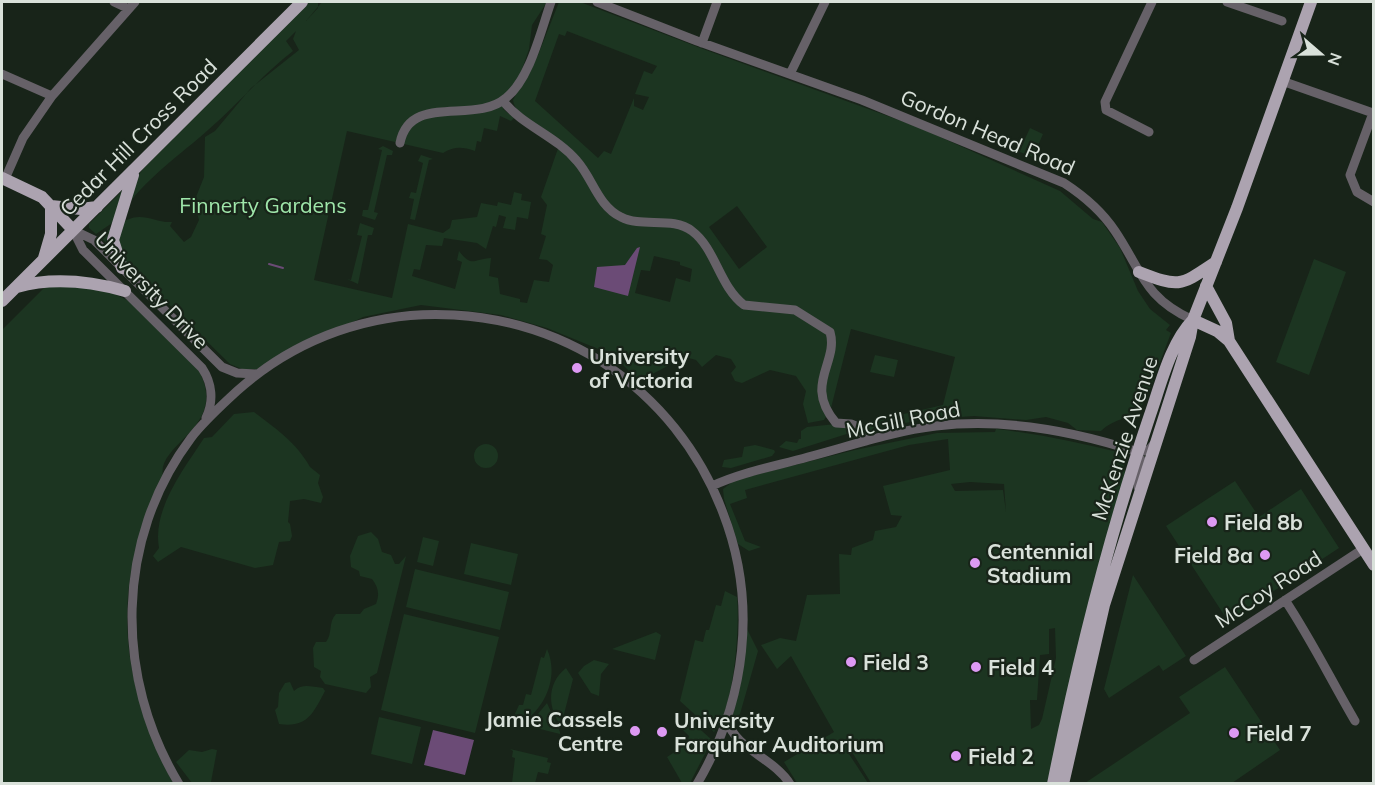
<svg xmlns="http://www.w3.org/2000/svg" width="1375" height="785" font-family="Mulish,sans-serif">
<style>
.green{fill:#1c3521;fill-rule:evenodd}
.water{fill:#6b4b76}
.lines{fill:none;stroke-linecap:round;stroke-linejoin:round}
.stream{stroke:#6b4b76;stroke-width:2}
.minor{stroke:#666168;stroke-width:9}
.major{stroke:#aca3b0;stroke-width:12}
.poi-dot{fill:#dd99f3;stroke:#182419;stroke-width:2}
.labels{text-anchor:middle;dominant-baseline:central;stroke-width:4.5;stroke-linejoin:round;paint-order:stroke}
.street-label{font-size:21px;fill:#d9e1da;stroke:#182419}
.park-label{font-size:21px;fill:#9fe6aa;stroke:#182419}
.poi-label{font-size:21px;font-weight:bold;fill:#d9e1da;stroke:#182419;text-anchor:start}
</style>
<rect width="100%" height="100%" fill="#182419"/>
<path class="green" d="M309 2H318V8L306 21 322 2H547L532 25 529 49 518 81 505 97 503 109 514 118 511 121 500 116 497 131 484 128 481 142 477 141 475 151C462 147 455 146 443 153L347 131 314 280 392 298 408 224 443 233 450 228 452 220 477 217 481 203 497 206 498 202 511 205 514 192 522 194 521 200 531 202 528 219 517 217 515 230 503 228 506 217 499 215 496 227 493 226 486 249 477 243 444 238 442 246 426 245 420 270 414 269 412 276 455 289 462 262 457 260 459 251C472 268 474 259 491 258L489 276 498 278 500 294 520 299V302L527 303 534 280 549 282 553 265 547 260 539 259 546 236 541 234 547 205 541 197 561 140C547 130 515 118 513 100L538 55 559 2H580L703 49 918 127 1060 191 1093 219 1102 222 1120 248 1138 291 1150 309 1170 325 1166 330 1171 333 1146 399C1133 422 1116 416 1101 431L1077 430 1068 423 1046 417 1026 420 974 416 920 420 867 431 866 425 873 421 943 405 955 357 851 329 831 408 824 420 808 423 803 404 806 391 796 376 770 370 742 383 735 381 731 373 736 367 731 359 716 355 702 367 696 360 685 357 639 381 613 355 547 328 501 315 421 305 363 317 258 369H242L230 364 99 236C110 230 126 217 139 217 151 217 160 223 172 222L170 226 184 242 191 237 199 220 194 202 204 177 205 137 215 131 251 88 299 50 293 39 296 31 286 41 293 51C262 75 237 105 208 130 180 155 150 175 127 206L134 181 143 169ZM567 31 657 66 652 74 644 71 635 94 649 97 643 110 634 106V98L611 154 604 151 598 158 535 101 559 34 565 36ZM737 206 767 247 739 269 709 227ZM654 256 680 262V265L692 269 690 282 676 278 670 302 635 293 641 270 650 271Z
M1030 128 1043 134 1033 157 1015 150 1019 141H1024Z
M383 146 393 151 392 155H387L374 212 378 213 375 220 362 216 363 210H368L382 150 378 149Z
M421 155 433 159 429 160 415 220 410 219 414 199 409 198 411 192 416 193 423 163 418 161Z
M123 190 115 221 96 234 89 228V224Z
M360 223 374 228 372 235H368L358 284 347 279 351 280 362 236 357 235Z
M1314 259 1346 272 1309 375 1276 362Z
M48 284 104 289 129 301 199 371C229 428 156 443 163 476 153 507 137 540 131 572 118 647 139 717 173 783L2 784V330Z
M875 355 898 360 894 377 870 372Z
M254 412C275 428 297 443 310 467L320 475 318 483 323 497 321 503 304 499 290 501 288 522 290 524 292 536 290 541 279 542 273 565 255 568 181 547 158 562 153 556 159 548C152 509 184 469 204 438L212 437 234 414Z
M836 424 850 427 853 432 793 451 779 447 786 441 797 443 799 439H801V431L807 427Z
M996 429C1039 434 1080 443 1122 453L1125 473 1049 783H871L852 752 849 754 868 783H797L784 762 834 732 791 656 777 669 761 645 780 638 796 641 807 595 840 594 839 554 851 555 852 548 873 540 875 531 896 527 902 516 891 515 883 486 950 470 948 439 909 445 745 490 747 498 730 504 745 541 761 547 749 551 738 544 724 499 723 489 735 480 855 450 937 433 995 432ZM970 482 1004 484 1006 512 1003 490 955 491 951 484ZM1055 628 1056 658 1042 719 1039 725 1031 729 1030 700H1037L1040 655 1049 654V629Z
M474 456a12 12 0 1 1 24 0a12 12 0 1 1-24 0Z
M755 445 774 450 775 452 772 456 731 468 722 467 724 460 742 457 744 447Z
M1235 481 1259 517 1301 489 1339 548 1228 621 1166 526Z
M371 532 378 539 382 552 391 555 395 564H399L406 556 377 673 370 677 371 687 366 693 325 684 320 677 321 671 314 667 313 648 316 642H326C333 633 328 622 336 614H360L364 609 376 604C380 594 378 587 372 579L360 576 359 571 351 567 350 556 358 536Z
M423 537 439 541 433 566 417 562Z
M471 543 518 554 511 585 464 574Z
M415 569 509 592 500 630 406 607Z
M1133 575 1186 656 1163 671 1159 665 1109 698 1104 689Z
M725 591 737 597C740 626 734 712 714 732L680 701 695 640 703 642 706 630H709L716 605 721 606Z
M404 614 499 637 475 733 381 710Z
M747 629 758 651 740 714 731 722 741 682Z
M656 632 661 635 655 660 612 649Z
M547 649C559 676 546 706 524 722L512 720 519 705H523L526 694 531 695 541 657 544 658Z
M594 660 609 664 601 674 599 696 591 693 578 673 584 666Z
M1225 667 1280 750 1232 783H1085L1190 713 1179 697Z
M566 668 573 679 561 726C547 707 547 683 566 668Z
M290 682 294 691C303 683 311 687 323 688L325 691C313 714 307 728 279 724L275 710 278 707 279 693 285 683Z
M547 703 560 732V734L528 726Z
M379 717 421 727 412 764 371 754Z
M693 723 712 740 690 783H682L667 757 687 744 689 736 683 730Z
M212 749 217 750 211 782 192 783 176 762 189 750 202 752Z
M510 749 548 758 547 762 551 763 548 774 538 772 535 783H512L515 758 512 757 513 751Z"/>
<path class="water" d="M640 247 628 296 594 287 597 267 625 265 637 248Z
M433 730 474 740 465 775 424 765Z"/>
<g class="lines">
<path class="stream" d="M269 264 283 268"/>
<path class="minor" d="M114 2 127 8
M597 2 697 41 862 100 1064 183C1084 196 1101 210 1115 231 1142 271 1144 298 1193 320
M1227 2 1282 21
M702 43 717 2
M2 74 52 96
M790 74 825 2
M1282 81 1373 113 1350 175 1357 192 1374 202
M503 101C523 126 556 136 577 161 593 179 598 206 621 217 642 228 673 216 692 231 716 249 719 286 744 305L795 310 830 332C839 363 803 384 836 423L851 424 861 428 866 441
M1149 132 1106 110 1105 102 1152 2
M400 143C410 92 475 125 506 98 530 79 541 30 551 2
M5 179 23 138 52 96 135 2
M73 230 83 250 202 368C212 383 214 401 206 418
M73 230 94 240 222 367 237 373 257 374
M712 486C742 472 776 466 808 457 850 446 893 431 936 426 1004 418 1074 431 1138 452L1149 450 1154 444
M1138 487 1141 460 1138 452
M1285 600C1311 639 1331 680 1355 721
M1194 660 1363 549
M727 720C735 749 774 758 790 784
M179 784C114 677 115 539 191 438 204 421 221 406 237 391 296 338 374 310 454 315 506 318 557 334 602 362 658 399 700 451 723 513 758 603 746 701 697 784"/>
<path class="major" d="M2 178 42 197 73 230
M51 206 81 209 97 207
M44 258 51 234V206
M122 268 113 240 133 175
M1139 272C1180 288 1180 286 1216 262
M1206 286 1226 323 1229 341
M17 287C53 277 89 281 125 291
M2 301 302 2
M1193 320 1217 331 1229 341 1374 565
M1053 784C1078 659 1109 535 1150 415 1161 384 1170 344 1193 320
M1063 784 1104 605 1190 337 1193 320 1237 208 1311 2"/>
</g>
<g class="poi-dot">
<circle cx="577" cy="368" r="6"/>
<circle cx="1212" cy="522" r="6"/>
<circle cx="1265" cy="555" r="6"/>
<circle cx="975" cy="563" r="6"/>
<circle cx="851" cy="662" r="6"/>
<circle cx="976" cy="667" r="6"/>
<circle cx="635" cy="731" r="6"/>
<circle cx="662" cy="732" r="6"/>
<circle cx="1234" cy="733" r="6"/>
<circle cx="956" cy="756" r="6"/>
</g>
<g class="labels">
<g class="street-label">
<text transform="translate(988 132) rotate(23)">Gordon Head Road</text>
<text transform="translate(138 137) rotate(-45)">Cedar Hill Cross Road</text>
<text transform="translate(152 290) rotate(46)">University Drive</text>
<text transform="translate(903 419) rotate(-11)">McGill Road</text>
<text transform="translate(1124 438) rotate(-72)">McKenzie Avenue</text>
<text transform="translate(1268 589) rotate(-33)">McCoy Road</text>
</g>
<g class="park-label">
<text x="263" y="205">Finnerty Gardens</text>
</g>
<g class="poi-label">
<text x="589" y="356">University<tspan x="589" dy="24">of Victoria</tspan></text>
<text x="1224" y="522">Field 8b</text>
<text x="987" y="551">Centennial<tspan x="987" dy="24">Stadium</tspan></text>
<text x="1253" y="555" text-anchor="end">Field 8a</text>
<text x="863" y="662">Field 3</text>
<text x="988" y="667">Field 4</text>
<text x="623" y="719" text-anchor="end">Jamie Cassels<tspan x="623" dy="24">Centre</tspan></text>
<text x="674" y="720">University<tspan x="674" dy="24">Farquhar Auditorium</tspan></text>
<text x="1246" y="733">Field 7</text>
<text x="968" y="756">Field 2</text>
</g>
</g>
<rect width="1375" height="785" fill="none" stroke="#d9e1da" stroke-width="6"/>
<g transform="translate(1321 54) rotate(110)" stroke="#182419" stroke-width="4.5" paint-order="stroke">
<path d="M0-4.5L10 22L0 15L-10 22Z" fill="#d9e1da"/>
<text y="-9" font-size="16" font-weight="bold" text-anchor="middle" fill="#d9e1da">N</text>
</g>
</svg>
